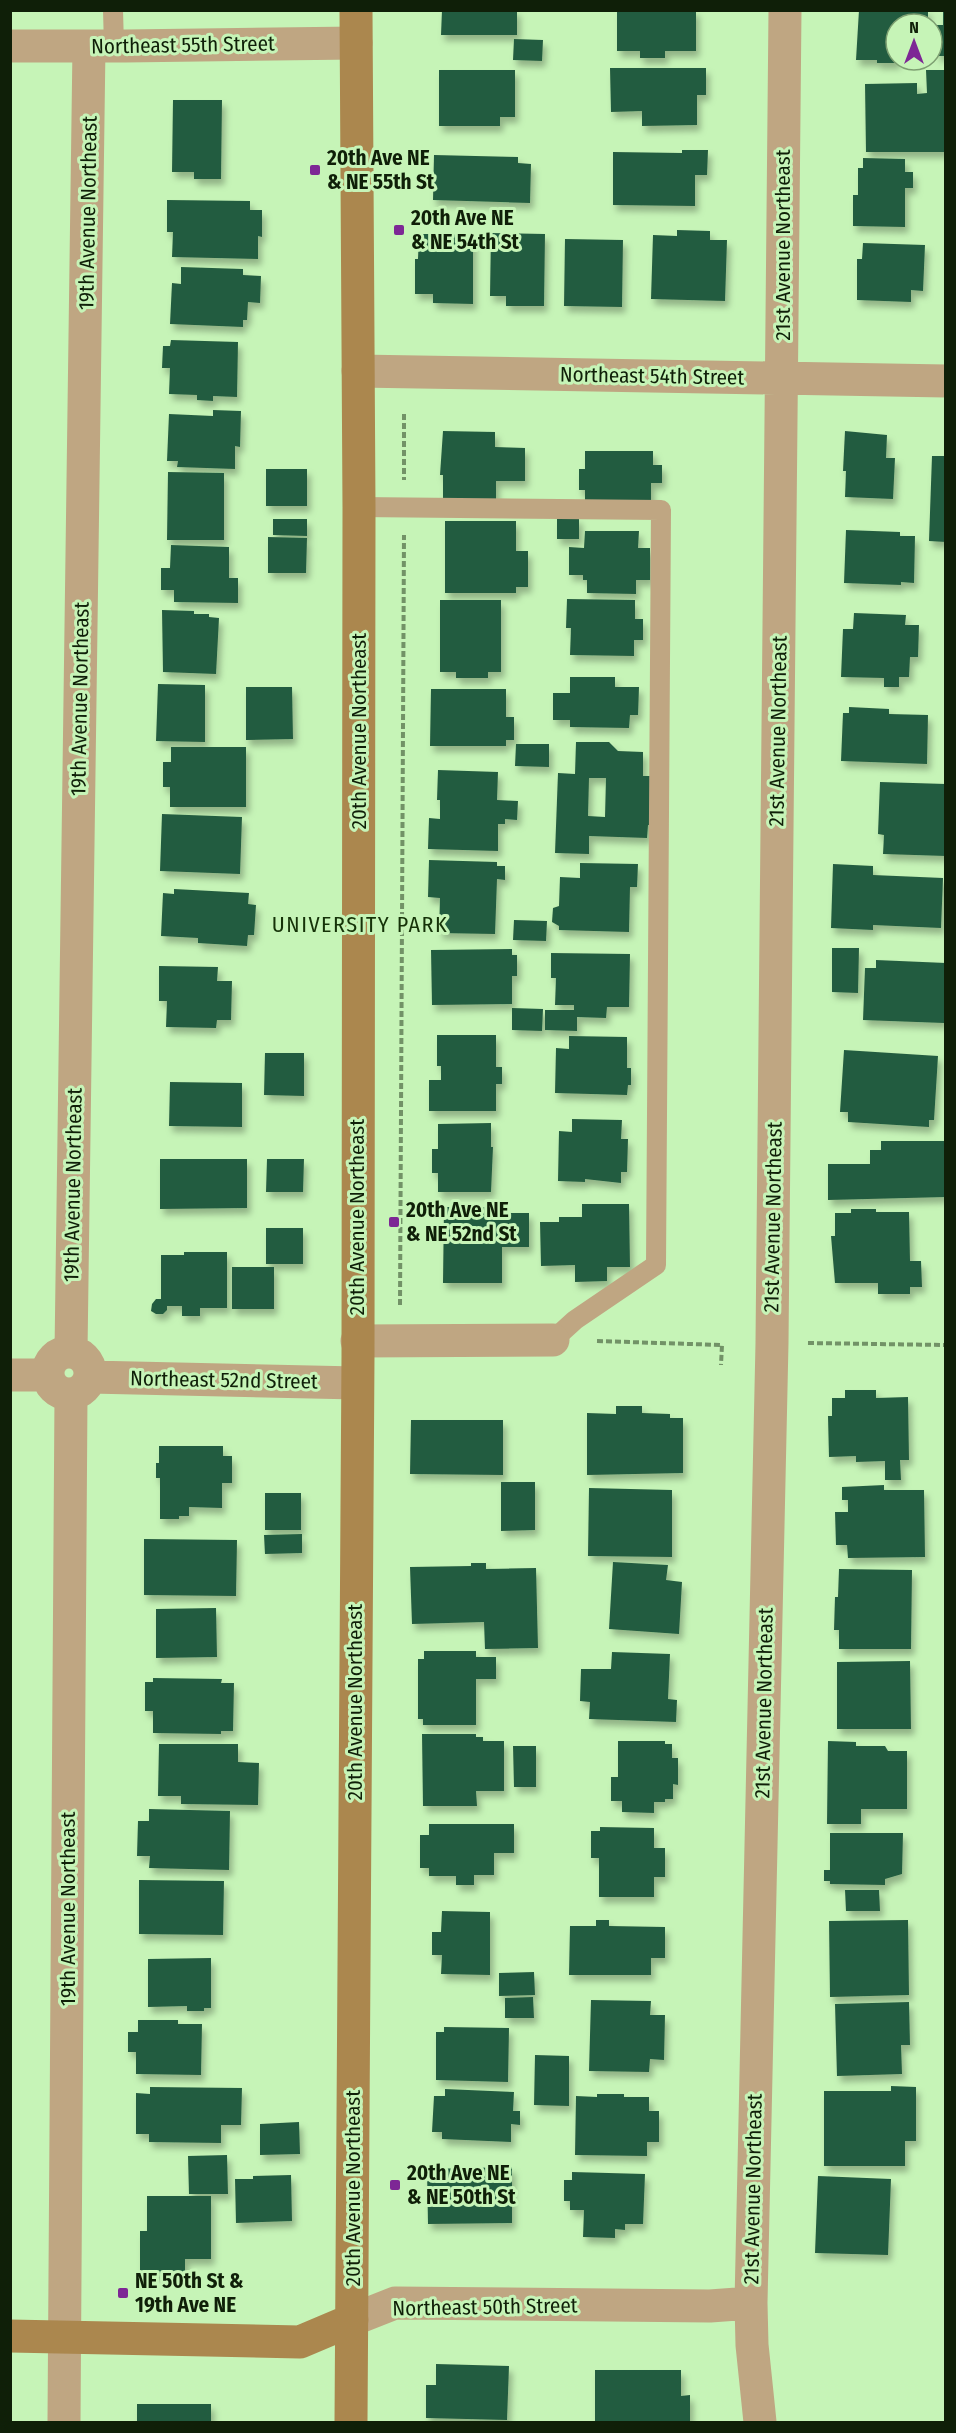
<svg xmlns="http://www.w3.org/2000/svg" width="956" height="2433" font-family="'Fira Sans Condensed',sans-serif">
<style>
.building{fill:#245c3f;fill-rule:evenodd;filter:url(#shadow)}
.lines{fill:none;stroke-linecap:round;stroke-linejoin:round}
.path{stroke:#729267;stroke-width:4;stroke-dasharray:6 3;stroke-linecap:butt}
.lane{stroke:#bfa682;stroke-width:20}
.street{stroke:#bfa682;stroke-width:33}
.secondary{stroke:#ab874e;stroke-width:33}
.poi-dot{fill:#7d2795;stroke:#c6f4b7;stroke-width:2}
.labels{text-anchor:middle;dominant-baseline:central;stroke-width:6;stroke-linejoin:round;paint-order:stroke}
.street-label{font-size:21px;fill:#0f1f08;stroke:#c6f4b7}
.poi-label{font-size:21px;font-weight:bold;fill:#0f1f08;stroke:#c6f4b7;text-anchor:start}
.neighbourhood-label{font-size:22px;letter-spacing:1.5px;fill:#153208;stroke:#c6f4b7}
</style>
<defs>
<filter id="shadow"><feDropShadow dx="3.5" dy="6" stdDeviation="3" flood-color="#0004"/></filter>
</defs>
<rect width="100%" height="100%" fill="#c6f4b7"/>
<path class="building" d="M442 10H517V35H441Z
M617 10H696V51H665V58H640V51H617Z
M859 10H928V17H910V24H896L897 63H877V60H856Z
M943 10H946V56H937L936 25H943Z
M514 39 543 40 542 61 513 60Z
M610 68H706V95H697V125L642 126V111L611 112Z
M439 70H515V117H500V126H439Z
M926 70H946V152H866L865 84 917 83V94L927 93Z
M173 100H222L221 179H194V172H172Z
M682 150H708L707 175H695V206L613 205V152L682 153Z
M434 155 518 157V163L531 164 530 203 433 200Z
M863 158 905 159V172H913V188H905V227L853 226V195H858V168H863Z
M167 200 250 201V210H262V237L258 236V259L172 257 173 232H167Z
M677 230 710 231V240H727L725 301 651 299 653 235 677 236Z
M491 233 545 234 544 306H506V296H490Z
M419 234H473V304L433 303V294H415V259H418Z
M565 239 623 240 622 307 564 306Z
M863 243 925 245 923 291 911 290V302L857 300V259H862Z
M181 267 243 269V275L261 276 260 303 248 302 247 320H243V327L170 324 172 283 181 284Z
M171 340 238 342 237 397 213 396V401L197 400V395L169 394 170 368H162L163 346H170Z
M213 410 241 411 240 447 235 446V469L177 467 178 461H167L169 414 213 416Z
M443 431 495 432V447L525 448V481H496V500H443V475H440Z
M845 431 887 435 886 458H895L893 499 845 497 846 471H843Z
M585 451H653V465H662V483H651V500H585V490H579V469H585Z
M932 456H946V542L929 541Z
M266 469H307V506H266Z
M168 472 224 473V540H167Z
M557 518H579V539H557Z
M273 519H307V536L273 535Z
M445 521H516V551H528V587H516V593H445Z
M846 530 900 532V536H915L914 583 901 582V585L844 583Z
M585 531H639L638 548H650V580H636V594L587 593V580H583V575H569V547L584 548Z
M268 537 307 538 306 573H268Z
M171 545 229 547V578H238V603L174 602V590H161V568H170Z
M567 599 635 600V619H643V640H634V656L570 655 571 628H566Z
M440 600H501V672H488V678H456V672H440Z
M162 610 194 611V614H209V617L219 618 216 674 163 672Z
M854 613 906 615 905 625H919L918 657H910L909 677H899V687H884V678L841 677 843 629H853Z
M570 677H615V687H639L638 715H630L629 728 570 727V720H553V693H570Z
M158 684 205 685V742L156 741Z
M246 687H292L293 739 246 740Z
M431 689H506V717H514V740H506V746H430Z
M849 707 889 709V714L928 715 927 764 841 761 843 713H849Z
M576 742H609L618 751 643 752V776H651L650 825H648L647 838 589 836V854L555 853 558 773 575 774ZM589 778H606L605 817 588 816Z
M516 744H549V767L515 766Z
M171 747H246V807H170V787H163V762H171Z
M438 770 498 772 497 800 518 801 517 820 505 819V824H498V851L428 849 429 818 440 819V800H437Z
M880 782 946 784V856L883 854 884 835 878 834Z
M162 814 242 817 240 874 160 871Z
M429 860 497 862V866H505V880L497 879 495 934 439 933 440 898 428 897Z
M580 863 638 864 637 887H630L629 932 559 930V926L552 922 553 908 559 906 560 877 580 878Z
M833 864 873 866V875L943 878 941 928 873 925V930L831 928Z
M174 889 249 893 248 904 256 905 254 935H248L247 946 198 943V938L161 936 163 893 174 894Z
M514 920 547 921 546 941 513 940Z
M832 948H859L858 993 832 992Z
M512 949V955H517V976H512V1004L432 1005 431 950Z
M551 953 630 954 629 1007H607L606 1018 577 1017V1031L545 1030V1010H574V1005H555L556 978H551Z
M876 960 946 963 944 1023 863 1020 865 968H876Z
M159 966 218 967 217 981H232L231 1020H217L216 1028 166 1027 167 1001H159Z
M512 1008 543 1009 542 1031 512 1030Z
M437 1035H496V1067H502V1084H496V1111H429V1080H441V1066H437Z
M569 1036 627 1037V1068H631V1085H628L627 1095 555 1093 556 1048 569 1049Z
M844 1050 938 1056 934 1120H929V1127L848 1122V1112H840Z
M265 1053H304V1096L264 1095Z
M170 1082 242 1083V1127L169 1126Z
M572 1119 622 1120 621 1139H628L627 1172H621V1183L585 1179V1182L558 1181 559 1131 572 1132Z
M491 1123V1147H493L491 1192H438V1173H432V1149H438V1124Z
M881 1141H946V1197L828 1200V1164H870V1150H881Z
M160 1159H247V1208L160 1209Z
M267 1159H304L303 1192H266Z
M582 1204H629L630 1267H607V1281L575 1282V1265L541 1266 540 1222H559V1217H582Z
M444 1207H502V1213H529V1247H502V1283H443Z
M851 1209H876V1212H909L910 1261H921L922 1287H910V1294H878V1283H835L831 1236H835V1213H851Z
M266 1228H303V1264H266Z
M184 1252H227V1308H200V1316H182V1306H167V1310L163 1314H156L151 1311 152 1304 156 1299H161V1255H184Z
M232 1267H274V1309H232Z
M845 1390H876V1398L908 1397 909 1460H900L901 1480H885V1461L856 1462V1456L829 1457 828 1416H832V1398H845Z
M616 1406H642V1413L670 1414V1418H683V1473L587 1475V1413L616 1414Z
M411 1420H503V1475L410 1474Z
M159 1446H223V1456H232V1483H222V1508L189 1507V1516H179V1519H160V1478H156V1463H159Z
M501 1482H535V1530L501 1531Z
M884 1485V1490H924L925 1557 848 1558 847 1545H836L835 1512H848V1500H842V1487Z
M589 1488 672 1490V1557L588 1556Z
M265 1493H301V1530H265Z
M302 1534V1553L265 1554 264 1535Z
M144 1539 237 1540 236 1596 144 1595Z
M613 1562 668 1565 666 1580 682 1582 679 1634 609 1629Z
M471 1563H486V1569L536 1568 538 1648 485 1649 484 1622 412 1624 410 1567 471 1566Z
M839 1569 912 1570 911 1649H839V1630H834L835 1597H838Z
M216 1608 217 1657 156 1658V1609Z
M424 1651H476V1657H496V1679H476V1725H423V1719H418V1659H424Z
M612 1652 670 1654 668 1699 677 1700 676 1722 589 1719 590 1702 580 1701 581 1669H611Z
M910 1661 911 1729H837V1662Z
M153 1678 222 1679 221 1683H234L233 1731H221V1734L153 1733V1711H145V1682H153Z
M422 1734H476V1737H483V1741H504V1791H476L477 1806H423Z
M618 1741H665V1744H672V1758H678V1785L673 1784V1799H665V1802H654V1813L622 1812V1801H611V1777H618Z
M828 1741 856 1742V1746H885L888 1751H907V1809H861V1824H827Z
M159 1744H238V1762L259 1763 258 1805 181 1804V1796H158Z
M513 1746H536V1787H514Z
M149 1809 230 1811 229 1870 149 1868 150 1856H137L138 1821H149Z
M429 1824H514V1853H494V1875H474V1885H456V1876H429V1868H420V1835H429Z
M600 1827 654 1828V1848H665V1877H654V1897H599V1858H591V1831H600Z
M830 1833H903L902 1874 885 1879V1885L830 1884V1881H824V1870H830Z
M139 1880 224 1881 223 1935 139 1934Z
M845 1890H879L880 1911H846Z
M442 1911 490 1912V1975L441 1974 442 1955H432V1932H441Z
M596 1920H609V1926L665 1927V1958H651V1975H569L570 1926H596Z
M908 1920 909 1995 830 1997 829 1921Z
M211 1958V2008H204V2011H187V2006L148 2007V1959Z
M534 1972 535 1995 499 1996V1973Z
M533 1997 534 2018H505V1998Z
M591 2000 651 2001 650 2015H665L664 2060 650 2059 649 2072 589 2071Z
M909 2002 910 2045H901L902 2074 837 2076 835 2004Z
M138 2020H178V2024H202L201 2075 136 2074V2052H128V2032H138Z
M444 2027 509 2028 508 2082 436 2080V2032H444Z
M535 2055 569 2056V2106L534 2105Z
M891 2086 916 2087V2141H905V2166H824V2091H891Z
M150 2087 242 2088 241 2125H221V2143L149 2142V2134H136V2093L150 2094Z
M445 2089 514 2092 513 2111H520V2125L511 2124V2142L442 2139V2132H432L434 2096H445Z
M597 2094H624V2097H649V2111H659V2142H647V2156L575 2155 576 2096 597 2097Z
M299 2122 300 2154 260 2155V2124Z
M227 2155 228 2194H189L188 2156Z
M512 2167V2223L428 2224 427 2169Z
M572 2172 645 2174 643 2224H625V2230L615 2229V2238L583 2237 584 2210H570V2201H564V2180H572Z
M291 2175 292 2221 236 2223 235 2179H253V2176Z
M818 2176 891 2179 888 2255 815 2253Z
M147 2196H211V2259H185V2274H140V2231H147Z
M436 2364 509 2366 507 2420 426 2418V2385H436Z
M595 2370H681V2396L690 2395V2422H595Z
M137 2404H211V2422H137Z"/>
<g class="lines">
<path class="path" d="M404 414V480
M400 1305 404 535
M597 1341 722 1345 721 1365
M808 1343 946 1345"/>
<path class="lane" d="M113 10 114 46
M359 507 661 510 656 1265 575 1320 553 1340"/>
<path class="street" d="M10 46H125L356 43
M358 371 946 381
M357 1341 553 1340
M48 1373a21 21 0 1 1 42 0a21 21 0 1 1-42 0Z
M71 1352 89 46
M10 1375H48
M90 1377 357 1383
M352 2320 395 2303 710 2306 751 2303
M64 2422 71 1395
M760 2422 752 2345 751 2303 772 1343 785 10"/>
<path class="secondary" d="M10 2336 300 2342 352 2320
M351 2422 358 1356 359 507 356 10"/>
</g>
<g class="poi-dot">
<rect x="309" y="164" width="12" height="12" rx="3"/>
<rect x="393" y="224" width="12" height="12" rx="3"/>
<rect x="388" y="1216" width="12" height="12" rx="3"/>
<rect x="389" y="2179" width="12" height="12" rx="3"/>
<rect x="117" y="2287" width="12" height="12" rx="3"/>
</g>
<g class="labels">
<g class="street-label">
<text transform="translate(183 45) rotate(-1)">Northeast 55th Street</text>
<text transform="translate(88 213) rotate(-89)">19th Avenue Northeast</text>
<text transform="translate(783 245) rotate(-90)">21st Avenue Northeast</text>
<text transform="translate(652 376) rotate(1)">Northeast 54th Street</text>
<text transform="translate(80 699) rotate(-89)">19th Avenue Northeast</text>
<text transform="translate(359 731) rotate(-90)">20th Avenue Northeast</text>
<text transform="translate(778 731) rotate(-89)">21st Avenue Northeast</text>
<text transform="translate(73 1185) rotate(-89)">19th Avenue Northeast</text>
<text transform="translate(357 1217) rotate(-90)">20th Avenue Northeast</text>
<text transform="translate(773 1217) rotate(-89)">21st Avenue Northeast</text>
<text transform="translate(224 1380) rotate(1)">Northeast 52nd Street</text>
<text transform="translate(355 1702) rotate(-90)">20th Avenue Northeast</text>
<text transform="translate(764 1703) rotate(-89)">21st Avenue Northeast</text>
<text transform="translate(68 1909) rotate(-90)">19th Avenue Northeast</text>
<text transform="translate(353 2188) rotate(-90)">20th Avenue Northeast</text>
<text transform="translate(753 2189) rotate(-89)">21st Avenue Northeast</text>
<text transform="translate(485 2307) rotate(-1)">Northeast 50th Street</text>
</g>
<g class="poi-label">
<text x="327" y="158">20th Ave NE<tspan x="327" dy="24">&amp; NE 55th St</tspan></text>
<text x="411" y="218">20th Ave NE<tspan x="411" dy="24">&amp; NE 54th St</tspan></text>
<text x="406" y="1210">20th Ave NE<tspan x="406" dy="24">&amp; NE 52nd St</tspan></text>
<text x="407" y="2173">20th Ave NE<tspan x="407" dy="24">&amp; NE 50th St</tspan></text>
<text x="135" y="2281">NE 50th St &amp;<tspan x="135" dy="24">19th Ave NE</tspan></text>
</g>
<g class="neighbourhood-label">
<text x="360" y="924">UNIVERSITY PARK</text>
</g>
</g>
<rect width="956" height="2433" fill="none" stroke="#0f1f08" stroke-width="24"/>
<g transform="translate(914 42)"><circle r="28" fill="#c6f4b7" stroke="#7d9f71" stroke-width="1.5"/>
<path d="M0-4.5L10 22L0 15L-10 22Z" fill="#7d2795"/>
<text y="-9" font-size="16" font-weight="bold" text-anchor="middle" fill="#0f1f08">N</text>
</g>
</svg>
